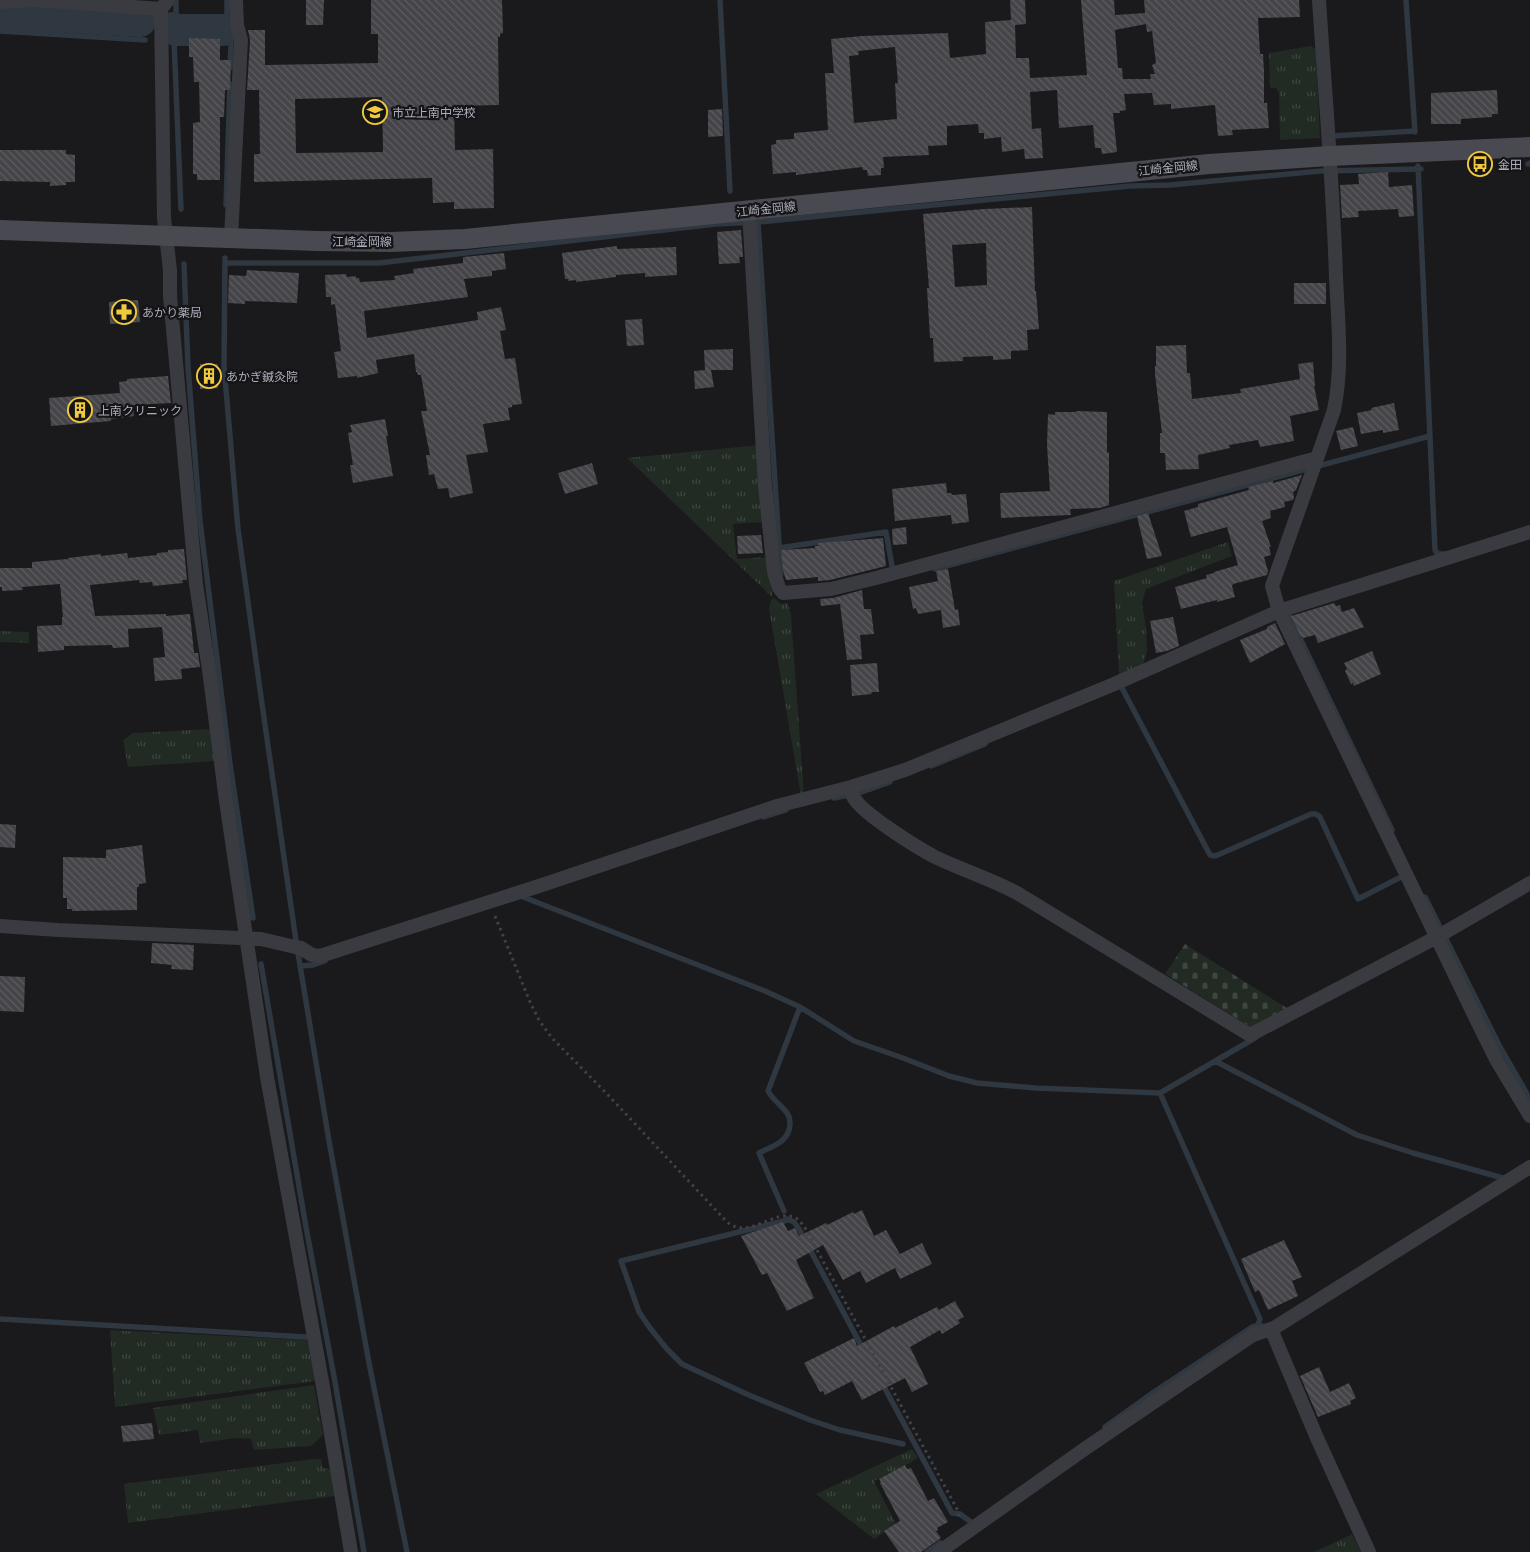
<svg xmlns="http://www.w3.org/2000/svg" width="1530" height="1552" font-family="'Open Sans','Noto Sans JP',sans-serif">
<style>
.grass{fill:url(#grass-tufts)}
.cemetery{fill:url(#cemetery-stones)}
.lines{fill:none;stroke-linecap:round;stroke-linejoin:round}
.stream{stroke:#2f3740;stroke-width:5.5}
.river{stroke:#2f3740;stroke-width:32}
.building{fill:url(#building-back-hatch);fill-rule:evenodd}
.path{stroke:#404248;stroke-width:3;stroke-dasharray:2.5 4;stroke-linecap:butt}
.street{stroke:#3a3b41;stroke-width:14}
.secondary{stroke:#484951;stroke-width:20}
.labels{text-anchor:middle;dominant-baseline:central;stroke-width:4.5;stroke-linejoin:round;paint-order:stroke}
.poi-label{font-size:12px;fill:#acafbb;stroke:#151417;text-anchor:start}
.street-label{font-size:12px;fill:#acafbb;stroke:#151417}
</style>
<defs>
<pattern id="grass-tufts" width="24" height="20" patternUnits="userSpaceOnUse" patternTransform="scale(1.25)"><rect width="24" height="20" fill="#212a23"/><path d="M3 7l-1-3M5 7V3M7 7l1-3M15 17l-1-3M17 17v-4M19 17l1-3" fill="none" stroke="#3f4641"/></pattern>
<pattern id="cemetery-stones" width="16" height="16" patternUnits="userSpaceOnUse" patternTransform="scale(1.25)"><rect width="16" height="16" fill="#212a23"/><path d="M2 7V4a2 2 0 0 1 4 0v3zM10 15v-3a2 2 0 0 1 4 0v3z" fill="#3f4641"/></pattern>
<pattern id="building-back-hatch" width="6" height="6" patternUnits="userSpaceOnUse" patternTransform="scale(1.25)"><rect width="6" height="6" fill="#444449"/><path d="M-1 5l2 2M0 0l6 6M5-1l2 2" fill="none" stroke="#5c5c61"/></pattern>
</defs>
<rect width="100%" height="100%" fill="#1a191c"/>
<path class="grass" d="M1311 46 1316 49 1320 138 1280 140 1279 93 1276 88H1270L1269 53Z
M759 445 765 522 733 524 737 559 769 557 772 597 627 458Z
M1228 542 1232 556 1146 589 1142 603 1146 627 1147 650 1143 666 1119 676 1114 581Z
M774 598 781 604 788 603 791 615 804 795 801 796 769 609 771 600Z
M0 631 29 632V643L0 642Z
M211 729 216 761 128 767 123 740 133 733Z
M110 1330 307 1340 315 1381 115 1407Z
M314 1385 323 1435 311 1446 254 1450 251 1439 236 1438 200 1443 198 1430 159 1435 153 1408Z
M912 1449 918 1457 912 1462 874 1481 896 1524 874 1539 816 1494Z
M313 1459H321L323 1468 332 1469 335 1496 128 1523 124 1484Z
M1352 1534 1361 1552H1314Z"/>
<path class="cemetery" d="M1185 944 1290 1010 1254 1029 1165 974Z"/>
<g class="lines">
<path class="stream" d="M176 0V30L174 41 181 209
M227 0V22L223 30 231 44 230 68
M720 0 730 191
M1406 0 1415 132
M0 31 145 40
M1332 136 1415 131
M1528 164 1530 163
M1418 166 1435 550 1438 554H1445
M226 205 230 84
M758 222 781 574
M225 258 224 366 238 529 262 704 296 941 329 1141 369 1363 407 1552
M225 263H379L716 224 758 222 1130 186 1170 185 1321 171 1421 169
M184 264 188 367 200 521 230 764 253 918
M779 548 886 532 892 566
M935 569 1430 436
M1283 616 1288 613 1392 830
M1122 688 1210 855 1215 856 1220 854 1311 814H1316L1320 817 1358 899 1401 877
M931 766 985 744
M834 798 859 793 890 782
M764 817 786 810
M523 897 765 991 800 1007 768 1091C773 1100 781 1105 787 1113 790 1117 790 1120 790 1124 789 1142 773 1146 759 1153L784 1211
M1425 897 1499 1045 1530 1099
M261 964 306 1227 335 1382 364 1552
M301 966 313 965 325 961
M800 1007 854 1041 903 1058 949 1076 977 1083 1035 1088 1160 1093 1255 1038
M1215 1061 1357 1135 1413 1153 1503 1178 1506 1177
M1160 1093 1260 1319 1258 1325
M787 1219 794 1222 799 1229 864 1351
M788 1220 621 1261 639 1312 650 1328 667 1349 682 1364 751 1396 810 1420 840 1430 903 1444
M0 1319 306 1337
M882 1383 952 1513 960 1514 971 1522
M1105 1427 1154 1392 1252 1327 1258 1325 1262 1326 1263 1329
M927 1552 940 1543"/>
<path class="river" d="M0 13 140 21
M173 28 176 30H223"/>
</g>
<path class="building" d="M306 0H324L323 25H306Z
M371 0H502L503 33 500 34V37H498L499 105 454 106 455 150 493 149 494 208 454 209V202L433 203 432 178 254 182V154H260L259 90H247L250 40 248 30H265V65L378 63V34H371ZM382 97 383 152 296 153 295 99Z
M1010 0H1025L1026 24 1015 25 1016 58H1029L1030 78 1087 75 1081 0H1114L1115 15 1145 13 1144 0H1299L1300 17 1258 18 1260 54H1263L1264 71V103H1267L1269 128 1232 130 1233 135 1218 136 1215 105 1171 109V104L1154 105 1152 93 1124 94 1126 110 1120 111V113H1113L1117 152 1102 154 1101 148H1095L1093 125 1059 128 1057 90 1030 92 1032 129 1041 128 1043 158 1025 159 1024 149 1002 152 1001 137 984 139V133H979L978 124 947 126V145L928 146 929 155 883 157 884 168H881V175L868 176 867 170H863L862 167 796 175V172L773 174 771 145 776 144V140L794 139V133L828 130 825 73H834L831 39 862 36 948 33 950 58 986 54 985 22 1011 20ZM1146 24 1147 32 1152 31 1156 63 1152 65 1155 74H1150L1151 79H1123L1122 68H1118L1115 30ZM895 47 898 83H895L897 119 854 123 849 56 859 55 858 51Z
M189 38 220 39V60H231L230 90H225L224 117H220V180H197V174H193V123L200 122 199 82H194L193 57H189Z
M1497 90 1498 114H1492V117L1461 119V124H1431V93Z
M722 109 723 136 708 137V110Z
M0 150H66V154L75 155V182H66V185L50 186V182L0 181Z
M1388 172 1389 187 1412 185 1414 216 1399 217 1398 209 1358 211 1359 217 1342 218 1340 185 1359 184 1358 174Z
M1032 207 1035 291H1036L1039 329 1027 330 1028 350 1011 351V359L993 360V356L963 357V361L934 362 933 338H930L927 288H929L923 214 984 209ZM986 243 987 285 955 287 952 245Z
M741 230 743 257H739L740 263 719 264 717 232Z
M617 246V249L676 247 677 275 645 277V273L616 275V277L576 282V280L568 281V279H565L562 253Z
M504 253 506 269 492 271V276L464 279 468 297 364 311 367 338 478 320 477 312 501 307 506 330 500 331 505 359 515 358 522 404 512 405V407L508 408 510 420 483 424 488 452 466 455 473 493 450 498 448 488 438 489 434 474 429 475 426 455H430L421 411H427L421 375H418L417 372H416L414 354 376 360 378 373 357 378V376L338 378 334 352 341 351 335 304 331 305V297H326L325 275 346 274 347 277 356 276V278H359L360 282 395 280 394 276 414 273 413 269 463 263V257Z
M247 270 299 273 297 303 245 301V304L228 303 229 275 246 276Z
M1294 283H1326V304H1294Z
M138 300 140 322 110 324 109 302Z
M642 319 644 345 627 346 625 320Z
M1186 345 1187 373H1190L1192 399 1241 393 1240 389 1300 379 1298 364 1313 362 1315 386H1314L1319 410 1290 416 1294 441 1260 447 1258 440 1229 445 1230 448 1198 455 1199 469 1166 470 1165 453H1160V433H1162L1155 374V366H1156V346Z
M733 349V370H711L714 387 695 389 694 371 705 370 704 350Z
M200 364H218V388L200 389Z
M168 376 171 403 133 405 134 416 111 419V421L51 426 49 398 120 393 119 382 127 381V379Z
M1394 403 1399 430 1383 433V430L1361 434 1357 413 1372 410 1371 408Z
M1076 411 1107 412V453L1109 452V505L1100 508 1070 509 1071 515 1001 518 1000 493 1050 491 1047 445 1048 414 1055 415V412H1076Z
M385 419 388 436H386L393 476 353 483 350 465H353L348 433 352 432 350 425Z
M1353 427 1358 446 1341 450 1336 431Z
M592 463 598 484 565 494 558 473Z
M1302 475 1296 490 1293 492 1294 497 1293 500 1284 502 1285 507 1270 511 1271 518 1262 521 1271 547H1269L1271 555 1264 557 1268 571 1267 575 1233 584 1232 586 1235 597 1217 602V600L1181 609 1175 587 1207 578 1206 575 1214 573V572L1238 565 1227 527 1191 537 1184 511 1198 507V504L1249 490 1248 487 1273 481V483Z
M946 483 947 493H951L952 495 966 494 969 522 952 524 951 515 895 521 892 489Z
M1148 513 1162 556 1147 559 1137 516Z
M906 527 907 544 893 545 892 529Z
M761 535 763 553 738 554 737 536Z
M883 538 886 566 830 580 818 581V577L786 580 783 570 781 550 815 548V546H818V543Z
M184 549 187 580H182L183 583 153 586 152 582 140 583 139 580 90 585 95 616 166 614V616L190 614 194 653H198L200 667 181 669 182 679 155 681 153 658 165 657 162 627 128 629 129 647 113 648 112 645 64 646V650L38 652 37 626 62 625V617H63L60 584 22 587 23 590 2 591V587H0V568H32V562L68 559V558L101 554V556L127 553 128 558 157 555V553L168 552V550Z
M948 569 955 610 958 609 960 625 943 628 941 610 918 614 916 608 913 609 909 587 938 581 936 571Z
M862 590 864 609H871L874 634 860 635 862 659 847 660 840 604 821 606 820 599 833 598Z
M1334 603 1336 606 1340 605 1342 612 1354 608 1364 627 1318 643 1315 635 1303 638 1302 636 1301 637 1291 616Z
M1173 617 1179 646 1167 651 1156 653 1150 621Z
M1275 623 1285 644 1250 663 1240 640 1267 629V627Z
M1372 651 1381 674 1354 686 1353 683 1351 684 1345 671 1347 669 1344 663Z
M877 663 879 692H871L872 694 852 696 850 665Z
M0 824 16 825 15 848 0 847Z
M142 845 146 883 139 884V887H137V910L72 911V909H67V898H63V857L106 858V850Z
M152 943 194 945 193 970 171 969 172 965 151 963Z
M0 976 25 977 24 1012 0 1011Z
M862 1210 874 1236 886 1230 900 1254 922 1243 932 1264 900 1279 895 1268 866 1283 860 1271 843 1280 823 1245 796 1260 814 1298 787 1311 767 1273 762 1275 741 1236 783 1222 788 1231 795 1228 799 1236 826 1223 827 1225 853 1212 854 1214Z
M1284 1240 1302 1277 1292 1281 1298 1296 1268 1310 1259 1290 1255 1292 1241 1259Z
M955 1301 964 1317 958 1320 960 1323 942 1334 940 1330 910 1347 928 1384 912 1392 905 1378 862 1400 852 1381 825 1395 823 1391 820 1392 804 1363 854 1338 857 1346 894 1326 895 1328 937 1307 939 1310Z
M1319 1367 1330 1392 1349 1383 1356 1398 1350 1401 1351 1404 1318 1417 1300 1376Z
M152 1423 154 1439 123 1442 121 1426Z
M905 1465 907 1469 911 1468 928 1501 934 1498 948 1522 937 1528 938 1530 936 1531 941 1538 921 1552H899L884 1531 900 1521 880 1483 881 1482 879 1479Z"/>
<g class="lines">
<path class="path" d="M495 916 530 1002 539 1020 552 1038 609 1096 727 1222C750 1241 775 1207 795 1218 799 1219 801 1223 804 1226L957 1509 960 1520"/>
<path class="street" d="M168 0 161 9 164 218 170 270V296L196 584 209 670 226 801 267 1077 323 1387 351 1552
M1319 0C1325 92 1333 185 1336 277 1338 322 1343 366 1334 410L1272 586 1279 611 1479 1025 1497 1061 1530 1116
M0 2 34 0 161 9
M749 211 765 486 774 572 779 588 783 593 831 589 880 577 1317 458
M231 238 241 40 237 25 236 0
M851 787C851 790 852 795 854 798 863 814 918 848 935 857 962 870 991 879 1017 893L1250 1035 1437 937 1530 883
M0 926 58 930 261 939 295 947 301 948 312 955 320 956 542 885 777 806 851 787 905 770 1112 685 1279 611 1530 532
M1271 1329 1317 1438 1369 1552
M939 1552 1086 1448 1253 1335 1274 1328 1530 1167"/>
<path class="secondary" d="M0 230 317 241 391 242 465 239 1209 164 1329 156 1530 147"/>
</g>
<defs>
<symbol id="school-ring" viewBox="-11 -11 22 22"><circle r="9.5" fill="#151417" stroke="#f0c93d" stroke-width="1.5"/><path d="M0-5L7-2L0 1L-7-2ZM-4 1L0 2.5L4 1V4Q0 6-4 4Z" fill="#f0c93d"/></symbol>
<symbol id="bus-ring" viewBox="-11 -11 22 22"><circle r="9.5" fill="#151417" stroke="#f0c93d" stroke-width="1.5"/><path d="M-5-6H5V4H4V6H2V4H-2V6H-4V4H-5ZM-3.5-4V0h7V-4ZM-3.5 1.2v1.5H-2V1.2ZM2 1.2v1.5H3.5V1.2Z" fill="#f0c93d"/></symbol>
<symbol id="pharmacy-ring" viewBox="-11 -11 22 22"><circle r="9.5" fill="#151417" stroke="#f0c93d" stroke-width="1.5"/><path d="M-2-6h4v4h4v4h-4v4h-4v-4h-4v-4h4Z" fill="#f0c93d"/></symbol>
<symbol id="building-ring" viewBox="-11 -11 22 22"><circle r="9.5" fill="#151417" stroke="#f0c93d" stroke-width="1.5"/><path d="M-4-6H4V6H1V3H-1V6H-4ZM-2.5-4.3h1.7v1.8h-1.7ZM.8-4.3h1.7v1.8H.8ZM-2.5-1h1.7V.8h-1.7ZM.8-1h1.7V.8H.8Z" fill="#f0c93d"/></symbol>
</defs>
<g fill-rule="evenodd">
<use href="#school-ring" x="361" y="98" width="28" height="28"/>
<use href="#bus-ring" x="1466" y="150" width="28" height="28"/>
<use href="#pharmacy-ring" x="110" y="298" width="28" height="28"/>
<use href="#building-ring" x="195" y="362" width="28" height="28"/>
<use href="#building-ring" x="66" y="396" width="28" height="28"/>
</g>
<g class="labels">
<g class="poi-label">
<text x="392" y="112">市立上南中学校</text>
<text x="1498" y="164">金田</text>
<text x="142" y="312">あかり薬局</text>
<text x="226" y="376">あかぎ鍼灸院</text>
<text x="98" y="410">上南クリニック</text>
</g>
<g class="street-label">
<text transform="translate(1168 168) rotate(-6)">江崎金岡線</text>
<text transform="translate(766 209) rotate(-6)">江崎金岡線</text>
<text x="362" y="241">江崎金岡線</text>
</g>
</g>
</svg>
